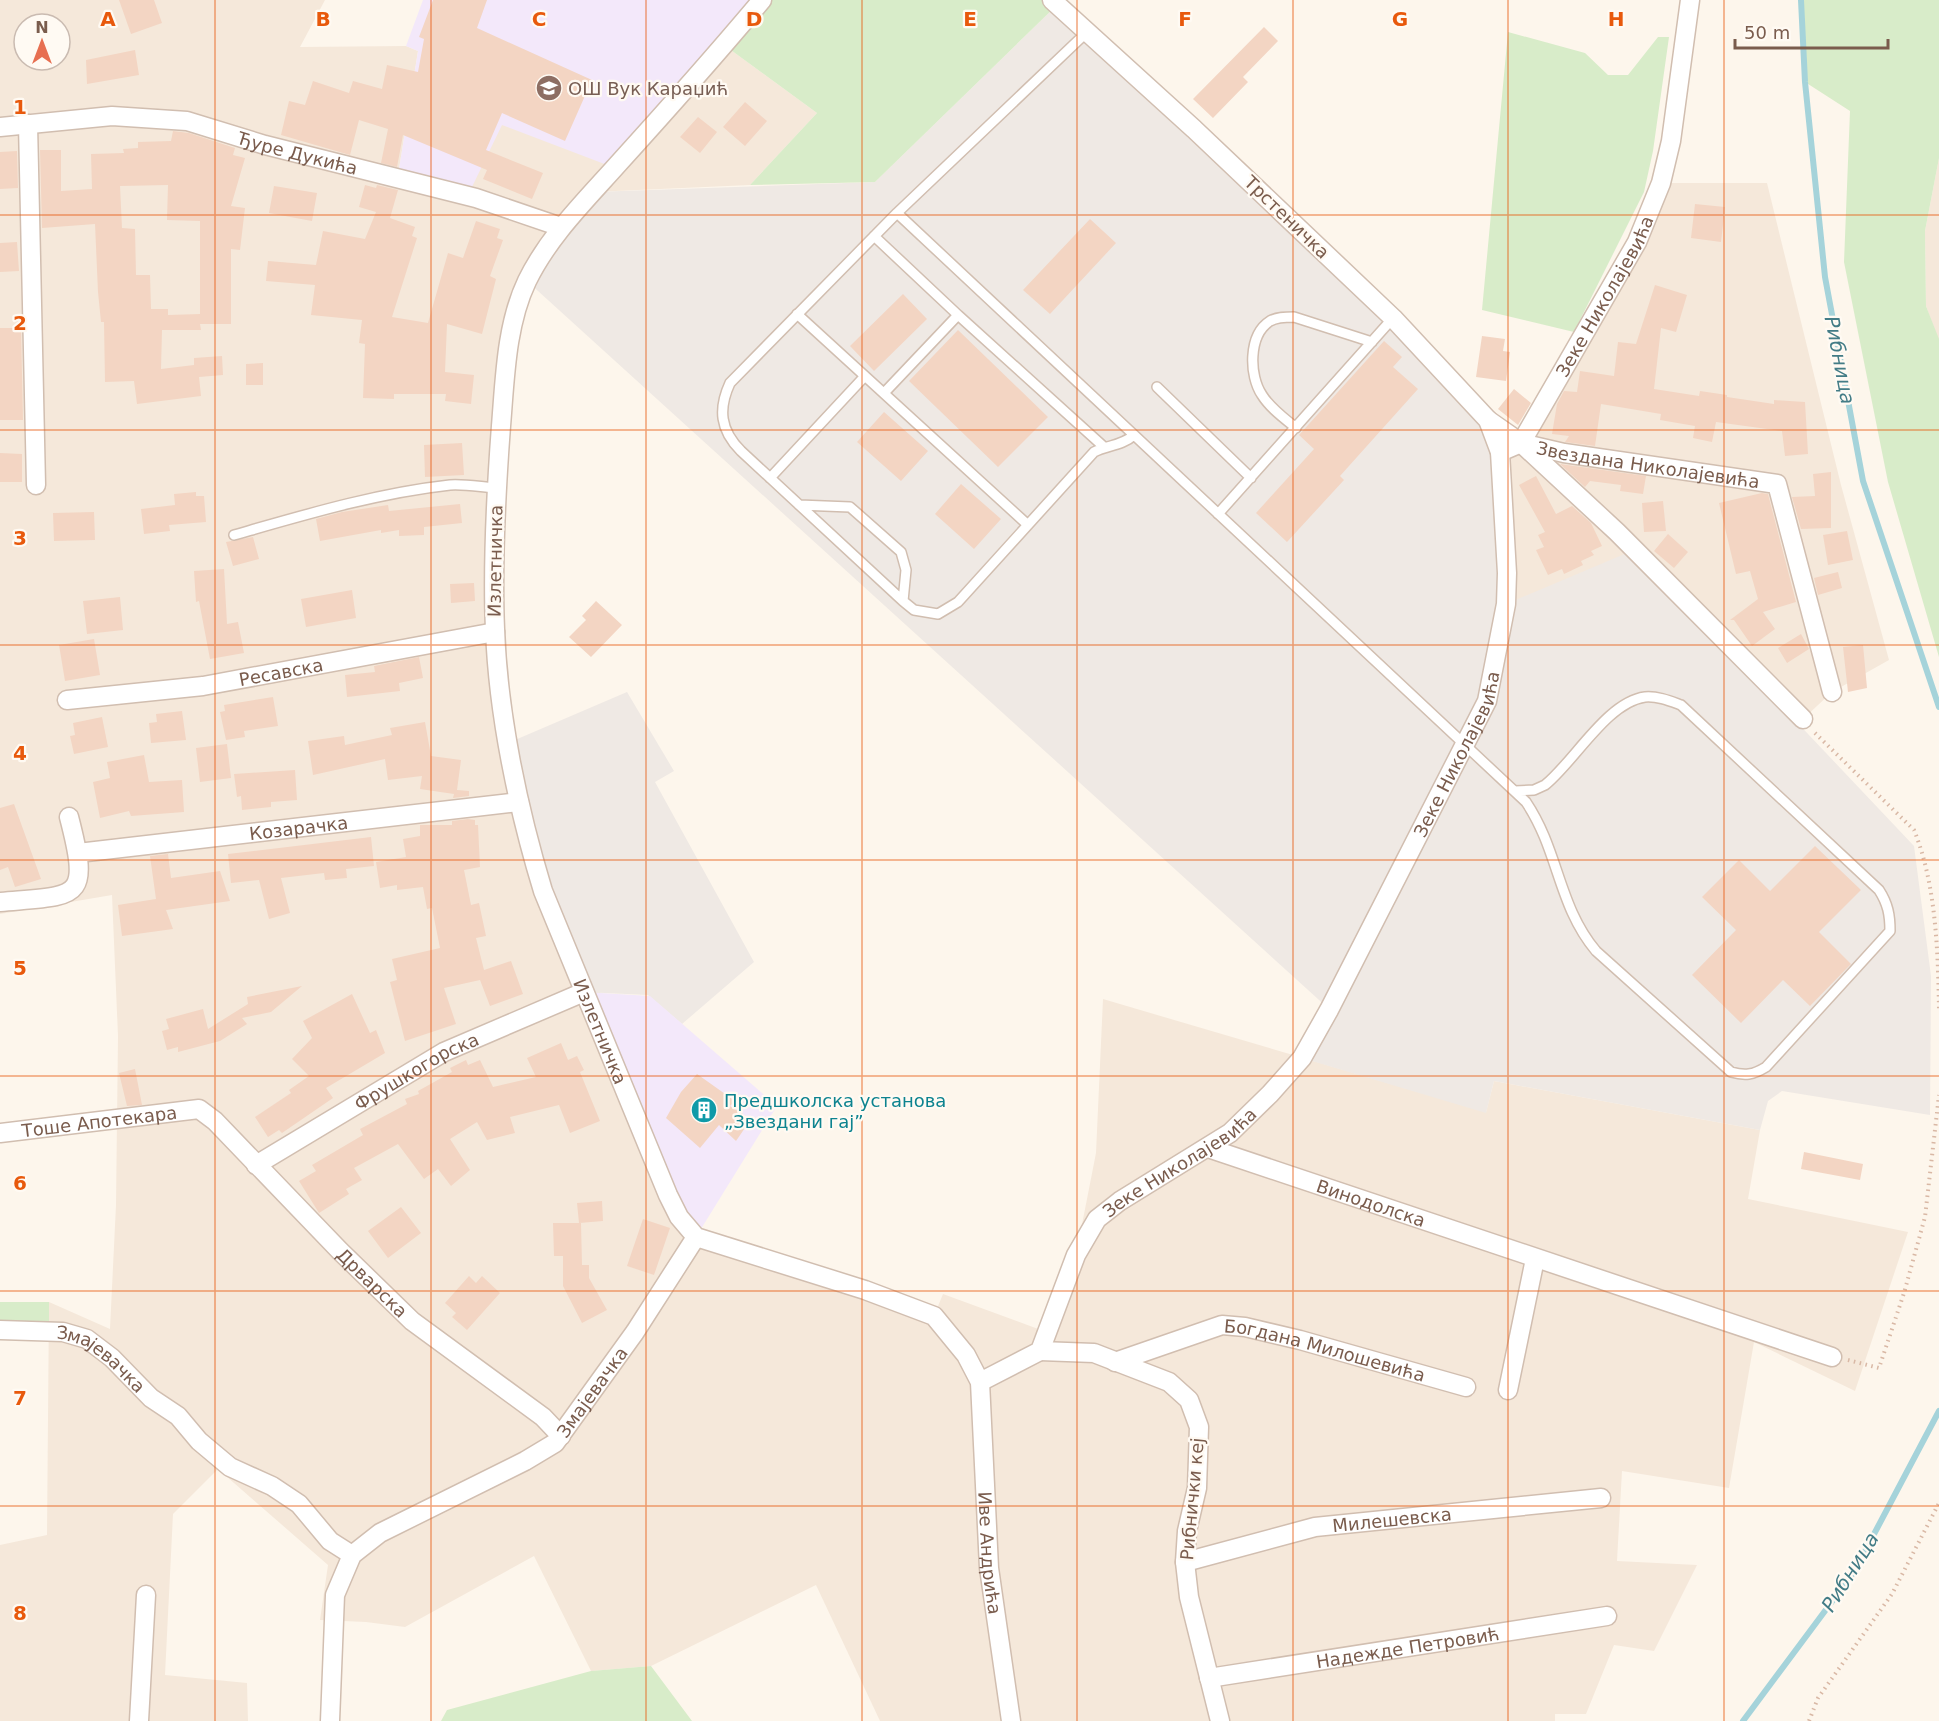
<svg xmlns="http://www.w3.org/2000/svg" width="1939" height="1721" font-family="'DejaVu Sans',sans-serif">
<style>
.residential{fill:#f5e8da;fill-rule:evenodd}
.industrial{fill:#efe9e4}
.education{fill:#f3e8fa}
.green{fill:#d8ecc9}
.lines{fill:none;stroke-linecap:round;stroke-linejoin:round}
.stream{stroke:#a5d3da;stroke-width:6}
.building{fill:#f3d5c3;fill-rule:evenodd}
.service-casing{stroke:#d1beb0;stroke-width:12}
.minor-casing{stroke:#d1beb0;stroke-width:21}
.path{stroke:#d9b8a5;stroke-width:4;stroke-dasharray:1.5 4.5;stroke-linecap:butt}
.service{stroke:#fff;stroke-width:9}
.minor{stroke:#fff;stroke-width:18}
.grid{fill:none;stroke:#e8590c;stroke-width:1.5;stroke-opacity:0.55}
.labels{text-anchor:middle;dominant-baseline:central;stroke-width:4.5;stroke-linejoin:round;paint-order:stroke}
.education-label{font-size:18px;fill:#785e54;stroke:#fffaf3;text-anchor:start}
.street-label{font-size:18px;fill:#7a5c4d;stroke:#fffaf3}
.culture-label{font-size:18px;fill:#0d838f;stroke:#fffaf3;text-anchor:start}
.water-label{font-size:20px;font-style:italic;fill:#437c86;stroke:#fffaf3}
.grid-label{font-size:20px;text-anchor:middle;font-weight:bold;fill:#e8590c;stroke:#fffaf3;stroke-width:4.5;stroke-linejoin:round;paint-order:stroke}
</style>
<rect width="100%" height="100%" fill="#fdf6ec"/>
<path class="residential" d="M0 0H325L300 47 406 46 418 51 399 169 502 125 724 45 817 113 750 185 593 192 527 281 496 488 508 743 687 1227 934 1316 943 1294 1049 1333 1076 1255 1096 1153 1103 999 1486 1112 1494 1081 1760 1130 1748 1199 1908 1232 1855 1391 1754 1342 1729 1488 1622 1471 1617 1561 1697 1565 1654 1651 1614 1645 1586 1714H1555V1721H880L816 1585 651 1666 591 1671 534 1556 405 1627 366 1622 320 1620 328 1565 218 1469 173 1514 165 1675 247 1683 248 1721H0V1545L47 1535 49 1302 110 1329 116 1205 118 1036 112 895 0 914ZM24 24H60V60H24Z
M1939 158V341L1926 306 1925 231Z
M1661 183H1767L1841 485 1889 660 1832 692 1803 719 1506 604 1500 452 1521 443Z"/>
<path class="industrial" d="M1057 5 1488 420 1506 604 1634 550 1914 846 1931 976 1930 1115 1782 1091 1768 1101 1760 1130 1494 1081 1486 1113 1302 1058 1329 1009 527 281 593 192 875 182Z
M627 692 674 771 655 782 754 962 682 1024 648 995 584 992 543 891 508 743Z"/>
<path class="education" d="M423 0H759L615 168 502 125 471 189 399 169 418 51 406 46Z
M584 992 650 996 777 1106 696 1237Z"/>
<path class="green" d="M762 0H1052L1057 5 875 182 750 185 817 113 724 45Z
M1801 0H1939V158L1925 231 1926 306 1939 339V657L1888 482 1844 262 1850 111 1805 82Z
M1508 32 1585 53 1608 75H1628L1658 37H1669L1653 151 1644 192 1574 332 1482 310Z
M0 1302H49V1331L10 1321 0 1322Z
M651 1666 692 1721H441L447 1710 591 1671Z"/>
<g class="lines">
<path class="stream" d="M1801 0 1805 82 1825 277 1863 481 1939 707
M1743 1721 1854 1572 1939 1411"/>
</g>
<path class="building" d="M119 0H154L162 23 131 34Z
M433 0H487L477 28 592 80 565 141 502 113 486 150 543 173 532 199 483 179 487 170 403 135 397 167 381 163 388 129 359 120 350 155 281 135 289 101 305 105 313 81 349 93 353 81 382 89 387 65 418 72 424 39 419 37Z
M1264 27 1278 41 1243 77 1248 82 1213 118 1193 99Z
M135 50 139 75 87 84 86 60Z
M745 102 767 121 745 146 723 127Z
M698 117 717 132 700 153 680 137Z
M173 131 189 133 235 148 233 155 245 158 231 206 245 208 240 250 231 249V324H200L201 330H162L161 369 194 365V358L222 356 223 375 199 377 201 396 137 404 134 381 105 382 104 322H101L98 292 95 224 42 228 40 150H61V191L92 189 91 154 124 153 123 149 138 148V142L171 141ZM168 185 167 220 200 221V314L168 315V309H151L150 275H136L135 229 122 228 120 186Z
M17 151 18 188 0 189V152Z
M365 185 376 188 377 185 398 190 390 218 415 227 412 236 417 238 392 317 428 323 448 253 463 258 476 221 500 229 497 238 503 240 490 276 496 279 482 334 447 324 445 372 474 375 471 404 445 401 446 394H394V399L363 398 365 344 359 343 362 320 311 315 315 285 266 281 268 261 316 265 323 231 365 239 376 212 359 207Z
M274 186 317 193 312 221 269 213Z
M1695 204 1725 207 1721 242 1691 238Z
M1090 219 1116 243 1050 314 1023 290Z
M17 242 19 271 0 272V243Z
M1655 285 1687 295 1676 332 1661 328 1654 389 1699 396 1700 391 1727 395V397L1774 404V400L1805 402 1808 454 1785 456 1782 431 1716 422 1712 442 1693 438 1695 426 1660 420 1661 414 1601 404 1595 446 1565 442 1569 436 1552 434 1557 404 1564 391 1577 392 1580 371 1614 376 1618 342 1636 344Z
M903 294 927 319 874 371 850 346Z
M0 328H21L23 420H0Z
M958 330 1048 417 998 467 909 381Z
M1482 336 1505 339 1503 351 1510 352 1506 381 1476 377Z
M1384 341 1402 357 1393 367 1418 389 1340 476 1344 480 1287 542 1256 513 1314 449 1299 435Z
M263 363V385H246V364Z
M1514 389 1531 403 1518 425 1498 409Z
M884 412 928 451 901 481 857 442Z
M462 443 464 475 425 477 424 445Z
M0 453 22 454V482H0Z
M1560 464 1646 476 1643 494 1620 491 1621 485 1590 481 1585 487Z
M1831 472V528L1801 529 1792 497 1815 496 1813 474Z
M1536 476 1556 514 1572 506 1591 523 1602 546 1591 551 1594 555 1581 561 1583 565 1564 574 1562 569 1548 575 1536 550 1544 547 1538 535 1545 532 1519 485Z
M961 484 1001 519 974 549 935 514Z
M196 492V496H204L206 522 169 525 170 531 144 534 141 509 175 505 174 494Z
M1762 493 1768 494 1796 602 1763 612 1775 629 1752 646 1734 620H1730L1758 599 1750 571 1736 574 1719 503Z
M1663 501 1666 531 1644 532 1642 503Z
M460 504 462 523 424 527V535L399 536V530L381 533V530L320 541 316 519 342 512 388 505 389 511Z
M94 512 95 540 54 541 53 513Z
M1847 531 1853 560 1828 565 1823 535Z
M1668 534 1688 552 1674 568 1654 551Z
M253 537 259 559 233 566 226 542Z
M224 569 227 624 238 622 244 653 210 659 199 601 196 602 194 571Z
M1838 572 1842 588 1818 595 1814 578Z
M474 583 475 601 451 603 450 584Z
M352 590 356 618 306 627 301 599Z
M120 597 123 630 87 634 83 601Z
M596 601 622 625 591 657 569 637 586 620 582 616Z
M1801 634 1809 649 1787 663 1778 648Z
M94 639 100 675 65 681 59 645Z
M1863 645 1867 688 1848 692 1843 647Z
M419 657 423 678 399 683 400 691 347 697 345 675 375 672 374 666Z
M273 697 278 726 244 731 245 737 226 740 220 712 225 711 224 705Z
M182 711 186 740 151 743 149 723 157 722 156 714Z
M102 717 108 747 74 754 70 736 75 735 73 723Z
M425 722 431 756 461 760 457 790 469 791V796L453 798 454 794 420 789 422 776 388 780 385 759 313 775 308 741 344 736 345 745 392 735 390 728Z
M227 744 231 778 200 782 196 748Z
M144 755 149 782 182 780 184 812 131 816 129 811 100 818 93 782 110 778 107 762Z
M295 770 297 800 271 802V807L242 810 241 796 237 797 234 774Z
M14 804 41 879 15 887 8 867 0 870V808Z
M468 819 475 820V825H478L480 867 464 870 471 905 479 903 486 936 476 938 484 970 511 961 523 994 490 1006 480 980 444 988 456 1024 405 1041 390 982 397 980 392 959 440 948 432 908 427 909 423 887 397 890V885L380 888 376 862 406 857 403 839 420 836V825H452V821Z
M371 837 374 866 346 869 347 878 325 880 324 873 281 878 290 913 269 919 259 880 231 883 228 854Z
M1815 846 1861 890 1819 932 1851 964 1810 1006 1783 980 1741 1023 1692 975 1736 930 1702 897 1739 860 1770 891Z
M168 854 171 878 220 871 230 901 166 910 173 929 122 936 118 905 156 899 150 856Z
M302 986 271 1012 242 1018 247 1024 220 1041 178 1052V1047L167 1050 162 1031 169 1029 166 1019 203 1009 208 1029 248 1004 247 997Z
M352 994 370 1033 376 1030 385 1053 326 1088 333 1098 282 1133 279 1130 268 1137 255 1117 291 1093 289 1090 309 1076 292 1059 312 1038 303 1021Z
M561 1043 568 1060 577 1056 584 1070 580 1072 600 1121 570 1133 559 1105 510 1117 515 1133 487 1140 477 1122 450 1139 470 1170 451 1186 438 1169 424 1179 398 1144 354 1168 362 1180 346 1189 349 1194 319 1213 299 1181 316 1171 312 1165 363 1135 360 1129 407 1104 405 1099 419 1094 418 1091 452 1072 450 1068 466 1060 468 1065 480 1060 493 1087 536 1077 527 1058Z
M135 1069 142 1105 127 1106 119 1073Z
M697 1074 735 1101 730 1106 743 1114 749 1122 736 1141 719 1125 700 1148 666 1118 681 1092Z
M1804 1152 1863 1164 1860 1180 1801 1169Z
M602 1201 603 1221 579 1223 577 1203Z
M401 1207 421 1233 388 1258 368 1231Z
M643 1219 670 1228 654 1275 627 1266Z
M553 1223H581L582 1265H589V1278L607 1310 582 1323 563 1286V1256H554Z
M469 1276 476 1283 482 1276 500 1293 467 1330 452 1317 456 1313 445 1303Z"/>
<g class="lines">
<defs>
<path id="service" d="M1087 32 897 213 1526 802C1559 851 1558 906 1596 951L1731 1072C1745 1076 1753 1075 1766 1067L1890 931C1890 915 1888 904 1879 890L1681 705C1670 701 1658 696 1645 697 1607 702 1574 762 1545 785L1534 790 1515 791
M897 213 730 383C718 409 720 430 741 451L903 601 914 610 938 614 958 602 1094 452C1107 445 1122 446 1134 435
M874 236 958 315
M797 314 1028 525
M1157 387 1251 478
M884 393 958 315 1104 447
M1296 428C1284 418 1270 408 1262 395 1249 376 1248 335 1270 321 1277 317 1286 317 1294 317L1372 342
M770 478 865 376
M799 505 850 507 901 552 906 570 903 601
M1218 514 1393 318
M234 535C304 515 377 493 450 485 465 484 481 487 496 488"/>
<g id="minor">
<path id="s1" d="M762 0C715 56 667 110 618 164 585 201 549 236 527 281 506 325 505 378 501 426 496 493 492 561 495 629 498 714 518 809 543 891L668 1195 679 1217 696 1237 865 1290 934 1316 966 1355 980 1382 989 1568 1011 1721"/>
<path d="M28 124 36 485"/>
<path id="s2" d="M0 127 112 116 187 121 265 145 476 198 561 227"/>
<path d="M1488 420 1521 443 1617 532 1803 719"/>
<path id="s3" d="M1521 443 1564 453 1777 484 1832 692"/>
<path id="s4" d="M1500 452 1521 443 1637 242 1661 183 1671 141 1690 0"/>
<path id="s5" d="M67 700 203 686 495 632"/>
<path id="s6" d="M78 853 519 802"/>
<path d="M0 902C79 895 91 902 69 817"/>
<path id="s7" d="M0 1133 199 1109 215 1121 340 1251 412 1321 543 1417 561 1436"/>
<path id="s8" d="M1208 1148 1832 1357"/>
<path id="s9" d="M256 1165 444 1052 584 992"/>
<path id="s10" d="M0 1330 63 1332 87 1339 112 1358 151 1398 178 1416 199 1441 230 1467 272 1486 299 1504 330 1541 352 1555"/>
<path d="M1040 1351 1094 1353 1169 1382 1189 1400 1199 1427 1197 1488 1187 1531 1185 1562 1189 1597 1220 1721"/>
<path id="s11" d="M1115 1362 1222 1325 1245 1327 1300 1340 1466 1387"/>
<path id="s12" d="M980 1382 1040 1351 1076 1255 1097 1219 1120 1201 1230 1133 1270 1094 1302 1058 1329 1010 1487 701 1506 604 1507 573 1500 452 1488 420 1393 318 1194 129 1052 0"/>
<path d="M1508 1390 1535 1259"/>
<path id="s13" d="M1185 1562 1315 1527 1601 1498"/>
<path id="s14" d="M1209 1678 1607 1616"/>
<path d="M139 1721 146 1595"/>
<path id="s15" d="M330 1721 335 1595 352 1555 380 1533 525 1461 555 1443 635 1332 696 1237"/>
</g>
</defs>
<use href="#service" class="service-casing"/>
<use href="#minor" class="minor-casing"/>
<path class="path" d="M1815 733 1914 830C1936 884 1938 951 1939 1009
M1848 1360 1879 1368 1904 1293 1925 1217 1939 1095
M1809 1721 1818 1698 1892 1594 1939 1503"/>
<use href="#service" class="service"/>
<use href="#minor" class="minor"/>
</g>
<path class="grid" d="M215 0V1721M431 0V1721M646 0V1721M862 0V1721M1077 0V1721M1293 0V1721M1508 0V1721M1724 0V1721M0 215H1939M0 430H1939M0 645H1939M0 860H1939M0 1076H1939M0 1291H1939M0 1506H1939"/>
<defs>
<symbol id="school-disc" viewBox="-11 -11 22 22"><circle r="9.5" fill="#8d6e63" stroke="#fffaf3"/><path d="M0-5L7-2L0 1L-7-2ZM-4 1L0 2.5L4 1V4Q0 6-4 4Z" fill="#fff"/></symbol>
<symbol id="building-disc" viewBox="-11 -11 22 22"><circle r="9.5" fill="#0f9aa8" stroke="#fffaf3"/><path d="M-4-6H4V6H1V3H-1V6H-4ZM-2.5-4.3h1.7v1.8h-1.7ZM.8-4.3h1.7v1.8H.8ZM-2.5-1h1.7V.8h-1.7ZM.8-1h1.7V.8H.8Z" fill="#fff"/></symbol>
</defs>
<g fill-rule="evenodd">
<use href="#school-disc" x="534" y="73" width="30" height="30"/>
<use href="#building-disc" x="689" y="1095" width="30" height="30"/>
</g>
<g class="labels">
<g class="education-label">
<text x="568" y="88">ОШ Вук Караџић</text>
</g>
<g class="street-label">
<text stroke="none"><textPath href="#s2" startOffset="303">Ђуре Дукића</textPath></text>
<text transform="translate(1287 217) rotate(44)">Трстеничка</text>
<text stroke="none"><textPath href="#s4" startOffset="192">Зеке Николајевића</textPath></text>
<text stroke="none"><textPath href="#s3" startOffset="129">Звездана Николајевића</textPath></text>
<text transform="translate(495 561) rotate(-89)">Излетничка</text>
<text stroke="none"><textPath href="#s5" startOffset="216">Ресавска</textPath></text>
<text stroke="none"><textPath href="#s12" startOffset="816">Зеке Николајевића</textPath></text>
<text stroke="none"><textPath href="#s6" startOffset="222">Козарачка</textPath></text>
<text stroke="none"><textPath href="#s1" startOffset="1137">Излетничка</textPath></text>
<text stroke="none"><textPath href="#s9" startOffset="186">Фрушкогорска</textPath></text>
<text stroke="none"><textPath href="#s7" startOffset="100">Тоше Апотекара</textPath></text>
<text stroke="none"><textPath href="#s12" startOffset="312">Зеке Николајевића</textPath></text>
<text stroke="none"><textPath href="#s8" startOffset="172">Винодолска</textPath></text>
<text stroke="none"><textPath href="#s7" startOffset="446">Дрварска</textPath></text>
<text stroke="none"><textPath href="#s11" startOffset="219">Богдана Милошевића</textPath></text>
<text stroke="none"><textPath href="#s10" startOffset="110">Змајевачка</textPath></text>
<text stroke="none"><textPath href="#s15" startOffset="465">Змајевачка</textPath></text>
<text transform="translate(1192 1499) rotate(-85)">Рибнички кеј</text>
<text stroke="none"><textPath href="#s13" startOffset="212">Милешевска</textPath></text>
<text stroke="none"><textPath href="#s1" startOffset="1868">Иве Андрића</textPath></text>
<text stroke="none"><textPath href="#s14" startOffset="201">Надежде Петровић</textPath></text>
</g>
<g class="culture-label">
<text x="724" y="1100">Предшколска установа<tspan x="724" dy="21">„Звездани гај”</tspan></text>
</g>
<g class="water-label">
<text transform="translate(1840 360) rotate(79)">Рибница</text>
<text transform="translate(1850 1572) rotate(-58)">Рибница</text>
</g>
</g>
<g class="grid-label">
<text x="108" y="26">A</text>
<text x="323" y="26">B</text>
<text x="539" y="26">C</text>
<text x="754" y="26">D</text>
<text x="970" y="26">E</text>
<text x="1185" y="26">F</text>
<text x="1400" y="26">G</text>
<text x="1616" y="26">H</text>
<text x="20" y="114">1</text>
<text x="20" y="330">2</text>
<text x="20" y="545">3</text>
<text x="20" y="760">4</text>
<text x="20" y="975">5</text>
<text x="20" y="1190">6</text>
<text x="20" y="1405">7</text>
<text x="20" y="1620">8</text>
</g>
<g transform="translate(42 42)"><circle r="28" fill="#fffaf3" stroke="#cabbb1" stroke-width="1.5"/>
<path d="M0-4.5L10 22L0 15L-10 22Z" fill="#e76f51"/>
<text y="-9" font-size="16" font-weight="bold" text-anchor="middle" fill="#7a5c4d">N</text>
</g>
<path d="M1735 39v9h153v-9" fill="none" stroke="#7a5c4d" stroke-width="3"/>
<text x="1744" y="39" font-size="18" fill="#7a5c4d" stroke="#fffaf3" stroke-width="4.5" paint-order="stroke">50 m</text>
</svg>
